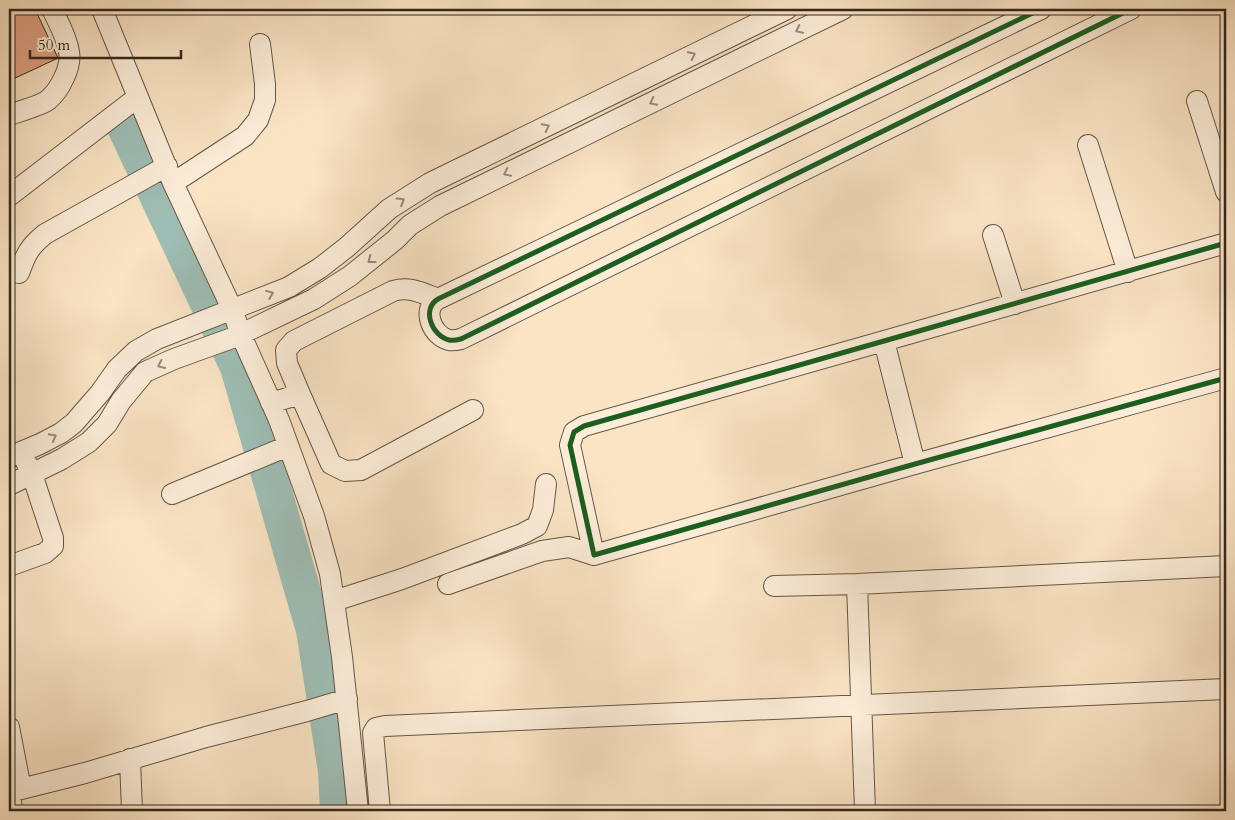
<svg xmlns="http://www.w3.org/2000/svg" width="1235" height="820" font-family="Cardo,serif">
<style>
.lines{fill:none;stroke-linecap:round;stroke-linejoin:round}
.river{stroke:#9ebeb5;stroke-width:36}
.building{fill:#e0a386;stroke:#33271c}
.minor-casing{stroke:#655646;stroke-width:22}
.minor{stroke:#fcedd9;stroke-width:20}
.cycleway-casing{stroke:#fcedd9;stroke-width:8}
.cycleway{stroke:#1b5e20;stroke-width:5}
.oneway{stroke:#988a7a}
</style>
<rect width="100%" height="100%" fill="#fae4c4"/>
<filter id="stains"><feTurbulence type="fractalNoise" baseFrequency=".004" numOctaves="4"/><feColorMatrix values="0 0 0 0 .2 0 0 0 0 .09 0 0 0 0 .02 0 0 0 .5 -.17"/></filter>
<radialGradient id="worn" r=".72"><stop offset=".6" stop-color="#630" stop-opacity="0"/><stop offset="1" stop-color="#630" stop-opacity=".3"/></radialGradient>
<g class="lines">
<path class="river" d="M124 125 238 367 314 630 336 771 338 811"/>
</g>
<path class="building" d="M9 9H35L58 58 9 81Z"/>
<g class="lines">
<defs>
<path id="minor" d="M102 9 173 183 232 309 241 335 279 420 314 516 330 574 342 657 358 811
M1041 9 438 299C421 309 432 336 449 340 453 341 457 340 461 339L1131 9
M1197 101 1226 192
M9 115C18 112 42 105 48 100 60 90 72 66 69 52 67 37 58 22 52 9
M1088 145 1128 272
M173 183 245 136 258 120 265 100V84L260 44
M9 196 138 97
M993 235 1015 304
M1226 243 884 341 584 426 574 432 570 445 594 555 915 464 1226 378
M19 273C26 254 29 247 45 234L167 166
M884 341 915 464
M300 394 287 363 286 350 294 341 393 291C410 286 422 293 438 299
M271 403 300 394 331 464 345 471 361 470 473 410
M9 457 40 444 61 433 74 423 100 393 117 369 136 351 157 339 289 287 320 268 347 247 389 209 430 183 787 9
M9 485 62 459 89 442 107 424 121 401 145 372 174 359 235 337 314 299 350 276 395 240 410 225 440 206 843 9
M172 494 288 446
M9 566 45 553 53 546V538L32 474 26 462
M448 584 542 551 569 547 594 555
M857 584 865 811
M774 586 857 584 1226 566
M334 601 402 579 522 534 537 526 543 510 546 484
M9 727 21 789
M130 759 132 811
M9 792 85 773 206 737 307 711 347 699
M10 792 12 811
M380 811 373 733 376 728 385 726 1226 689"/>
</defs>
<use href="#minor" class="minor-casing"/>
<use href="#minor" class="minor"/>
<defs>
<path id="cycleway" d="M1041 9 438 299C421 309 432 336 449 340 453 341 457 340 461 339L1131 9
M1226 243 884 341 584 426 574 432 570 445 594 555 915 464 1226 378"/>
</defs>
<use href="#cycleway" class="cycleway-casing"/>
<use href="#cycleway" class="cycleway"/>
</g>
<defs><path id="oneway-chevron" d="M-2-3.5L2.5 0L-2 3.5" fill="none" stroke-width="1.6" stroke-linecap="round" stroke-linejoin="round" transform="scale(1.25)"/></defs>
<g class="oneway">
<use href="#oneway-chevron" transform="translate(799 30) rotate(154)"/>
<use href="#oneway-chevron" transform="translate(692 55) rotate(-26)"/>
<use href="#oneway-chevron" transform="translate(653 102) rotate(154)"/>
<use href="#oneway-chevron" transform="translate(546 127) rotate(-26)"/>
<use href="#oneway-chevron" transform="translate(507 173) rotate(154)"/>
<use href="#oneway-chevron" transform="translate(401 201) rotate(-32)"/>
<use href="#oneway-chevron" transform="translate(371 260) rotate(142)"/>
<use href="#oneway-chevron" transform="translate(270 294) rotate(-22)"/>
<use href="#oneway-chevron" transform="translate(161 365) rotate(155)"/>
<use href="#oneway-chevron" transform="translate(53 437) rotate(-28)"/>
</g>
<rect width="1235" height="820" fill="none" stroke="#fae4c4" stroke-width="30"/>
<rect x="10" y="10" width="1215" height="800" fill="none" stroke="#33271c" stroke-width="2.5"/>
<rect x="15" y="15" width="1205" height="790" fill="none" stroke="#33271c"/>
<path d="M30 50v8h151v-8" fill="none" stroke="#33271c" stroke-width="2.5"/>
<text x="38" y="50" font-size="15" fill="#33271c" stroke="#fcedd9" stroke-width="4" paint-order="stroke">50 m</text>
<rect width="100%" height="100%" filter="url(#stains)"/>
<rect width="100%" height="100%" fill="url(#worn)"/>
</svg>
